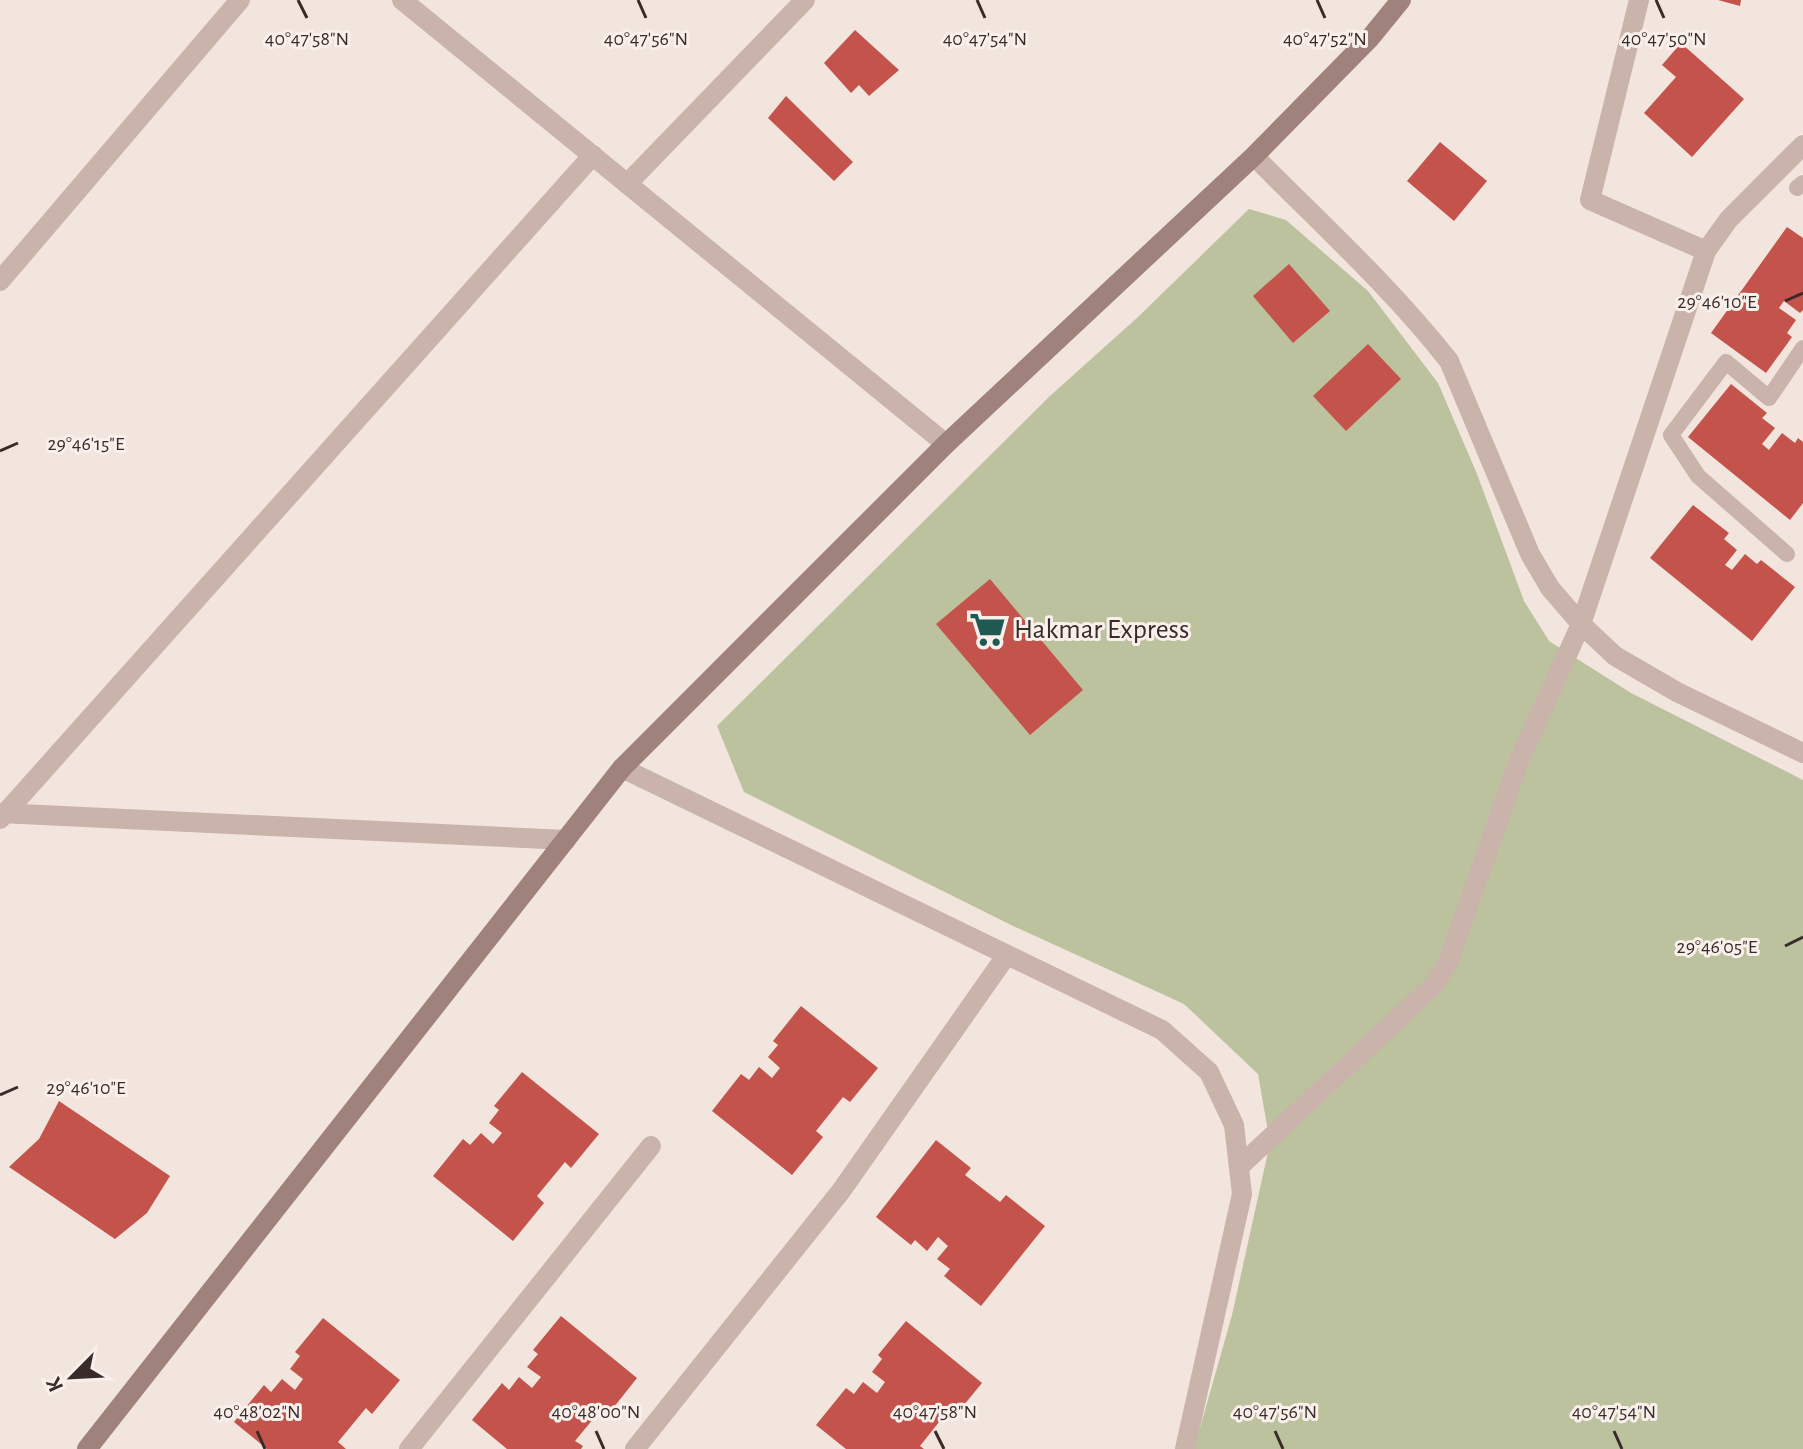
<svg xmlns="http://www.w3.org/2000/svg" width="1803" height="1449" font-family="'Alegreya Sans',sans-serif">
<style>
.green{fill:#bcc19e}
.building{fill:#c3534b}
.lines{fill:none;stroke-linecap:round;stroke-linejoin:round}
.service{stroke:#cab3aa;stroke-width:16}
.minor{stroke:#cab3aa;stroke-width:20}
.secondary{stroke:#9e827b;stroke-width:20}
.ticks{fill:none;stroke:#382b29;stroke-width:3}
.labels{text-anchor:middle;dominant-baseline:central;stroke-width:6;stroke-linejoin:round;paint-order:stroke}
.poi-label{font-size:28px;fill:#382b29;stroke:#faf0eb;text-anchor:start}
.ticks-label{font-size:20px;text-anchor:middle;fill:#382b29;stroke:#faf0eb;stroke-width:6;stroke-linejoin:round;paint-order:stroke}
</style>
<rect width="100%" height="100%" fill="#f2e5de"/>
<path class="green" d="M1249 209 1286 220 1368 291 1438 383 1477 474 1524 601 1549 641 1631 693 1803 780V1449H1194L1232 1315 1270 1143 1258 1074 1184 1004 1011 925 744 792 717 726 1051 395 1138 317Z"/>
<path class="building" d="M1718 0H1741L1740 6Z
M855 30 899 70 869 96 859 85 851 93 824 63Z
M1681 43 1744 99 1692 157 1644 113 1676 77 1662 65Z
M786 96 853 162 834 181 768 118Z
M1440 142 1487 181 1454 221 1407 181Z
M1787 227 1803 238V310L1800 313 1784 301 1779 308 1796 320 1787 333 1792 337 1766 373 1711 333Z
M1289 264 1330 311 1293 343 1253 296Z
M1368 344 1401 379 1346 431 1313 396Z
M1731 384 1767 413 1762 418 1775 428 1762 444 1769 450 1782 433 1795 443 1798 438 1803 442V503L1790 520 1688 437Z
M1693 505 1729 533 1724 539 1737 550 1725 565 1732 570 1745 554 1757 564 1761 560 1795 587 1752 641 1650 558Z
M990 579 1083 690 1030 735 936 624Z
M801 1006 878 1068 850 1102 843 1097 816 1131 823 1137 792 1175 712 1111 741 1074 749 1080 759 1067 772 1078 780 1068 768 1057 778 1045 773 1041Z
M522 1072 599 1134 571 1168 565 1162 537 1196 544 1203 513 1241 433 1176 463 1139 470 1145 481 1133 493 1144 502 1133 489 1123 499 1110 494 1106Z
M59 1101 170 1176 147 1213 115 1239 9 1167 39 1139Z
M936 1140 971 1168 965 1175 1000 1202 1006 1195 1045 1226 981 1306 944 1276 950 1269 937 1259 948 1246 938 1237 927 1251 915 1240 911 1245 876 1217Z
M561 1316 637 1378 610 1412 603 1407 575 1441 583 1446 581 1449H507L472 1420 502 1383 509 1390 519 1377 532 1388 541 1377 527 1367 538 1354 533 1350Z
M323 1318 400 1380 372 1414 366 1408 338 1442 346 1449H267L234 1422 264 1385 271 1392 282 1379 295 1390 303 1379 290 1369 300 1356 295 1352Z
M906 1321 982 1383 954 1417 947 1412 920 1446 924 1449H846L816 1425 846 1388 854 1394 863 1382 877 1393 885 1382 872 1372 882 1359 878 1355Z"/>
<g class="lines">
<path class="service" d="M1797 188 1803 183
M1787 554 1698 476 1671 435 1726 362 1769 398 1803 348"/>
<path class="minor" d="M402 0 946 444
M1639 0 1590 200 1706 251
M1254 156C1320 223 1391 287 1449 361L1530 554 1550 588 1581 624 1615 656 1677 692 1803 753
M627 184 805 0
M0 281 240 0
M622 768 1162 1030 1209 1072 1234 1125 1242 1194 1185 1449
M0 813 566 840
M0 819 593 155
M1239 1167 1435 984 1449 960 1519 761 1581 624 1706 251 1729 219 1803 145
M409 1449 651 1146
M635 1449 841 1191 1006 956"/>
<path class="secondary" d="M87 1449 622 768 946 444 1254 156 1370 38 1401 0"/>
</g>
<path class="ticks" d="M298 0 307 18M638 0 646 18M977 0 985 18M1317 0 1325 18M1656 0 1664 18M1785 301 1803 293M0 451 18 443M1785 946 1803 937M0 1095 18 1087M257 1431 265 1449M596 1431 604 1449M935 1431 944 1449M1275 1431 1283 1449M1614 1431 1622 1449"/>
<defs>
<symbol id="supermarket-bare" viewBox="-9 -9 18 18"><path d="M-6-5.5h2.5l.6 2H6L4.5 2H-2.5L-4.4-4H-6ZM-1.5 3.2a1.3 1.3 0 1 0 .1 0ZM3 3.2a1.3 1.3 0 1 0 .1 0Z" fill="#205952" stroke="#faf0eb" stroke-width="2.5" paint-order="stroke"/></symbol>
</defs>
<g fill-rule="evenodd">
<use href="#supermarket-bare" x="962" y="604" width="51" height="51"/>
</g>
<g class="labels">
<g class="poi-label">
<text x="1014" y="630">Hakmar Express</text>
</g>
</g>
<g class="ticks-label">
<text x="1325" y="45">40°47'52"N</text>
<text x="307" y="45">40°47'58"N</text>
<text x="646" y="45">40°47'56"N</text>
<text x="985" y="45">40°47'54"N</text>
<text x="1664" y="45">40°47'50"N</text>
<text x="1717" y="308">29°46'10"E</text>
<text x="86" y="450">29°46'15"E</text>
<text x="1717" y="953">29°46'05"E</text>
<text x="86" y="1094">29°46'10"E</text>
<text x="257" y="1418">40°48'02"N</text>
<text x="596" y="1418">40°48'00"N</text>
<text x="935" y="1418">40°47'58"N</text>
<text x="1275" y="1418">40°47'56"N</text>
<text x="1614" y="1418">40°47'54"N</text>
</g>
<g transform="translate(72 1377) rotate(246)" stroke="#faf0eb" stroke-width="6" paint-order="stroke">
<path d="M0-6L14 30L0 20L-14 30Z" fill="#382b29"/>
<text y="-12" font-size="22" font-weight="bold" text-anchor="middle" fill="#382b29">K</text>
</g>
</svg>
